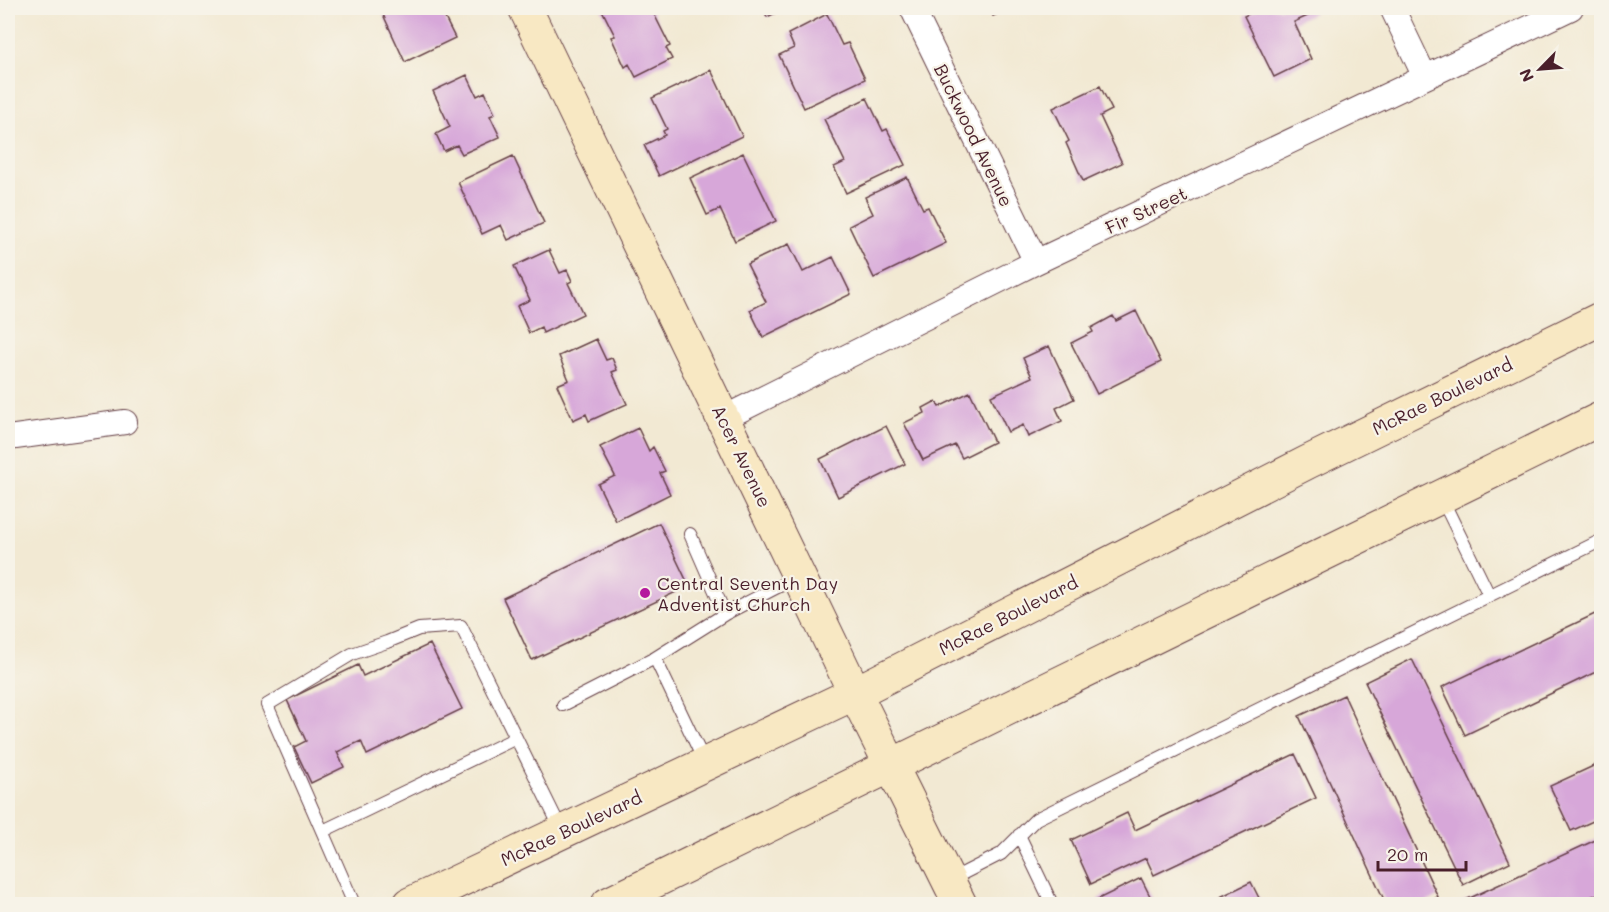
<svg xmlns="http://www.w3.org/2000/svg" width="1609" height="912" font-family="Mali,sans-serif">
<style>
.building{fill:#d7a7d9}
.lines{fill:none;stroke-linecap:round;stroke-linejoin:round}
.lane-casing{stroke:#633d44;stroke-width:14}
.street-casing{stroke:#633d44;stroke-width:26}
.secondary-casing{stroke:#633d44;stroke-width:35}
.lane{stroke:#fff;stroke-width:12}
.street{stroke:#fff;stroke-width:24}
.secondary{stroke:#f8e8c3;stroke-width:33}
.poi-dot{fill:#b5179e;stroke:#f7f3e8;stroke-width:2}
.labels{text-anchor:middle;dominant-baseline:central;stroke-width:4.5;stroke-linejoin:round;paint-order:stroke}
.street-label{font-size:18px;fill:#4a1f2b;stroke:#f7f3e8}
.poi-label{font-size:18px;fill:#4a1f2b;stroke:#f7f3e8;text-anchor:start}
</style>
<rect width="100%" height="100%" fill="#f7f3e8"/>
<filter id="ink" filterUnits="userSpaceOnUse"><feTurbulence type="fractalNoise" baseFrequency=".0167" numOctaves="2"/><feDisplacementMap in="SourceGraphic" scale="12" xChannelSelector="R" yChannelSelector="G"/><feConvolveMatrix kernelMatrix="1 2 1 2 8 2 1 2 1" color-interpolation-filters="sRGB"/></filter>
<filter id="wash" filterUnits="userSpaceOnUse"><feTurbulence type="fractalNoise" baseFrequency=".008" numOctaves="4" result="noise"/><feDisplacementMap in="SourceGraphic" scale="24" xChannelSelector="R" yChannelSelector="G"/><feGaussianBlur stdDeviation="1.35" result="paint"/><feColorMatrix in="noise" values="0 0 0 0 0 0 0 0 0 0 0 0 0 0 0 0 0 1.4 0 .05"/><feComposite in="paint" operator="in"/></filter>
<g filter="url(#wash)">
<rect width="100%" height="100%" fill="#f2e9d3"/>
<g id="blocks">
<path class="building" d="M380 8H440L455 38 405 62Z
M601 8H651L670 46 666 48 672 59 636 77 629 64 625 67 611 37 615 36Z
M763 8H786L767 17Z
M989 8H1011L993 16Z
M1260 8H1312L1314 13 1294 22 1311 59 1274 77 1244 16Z
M827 14 842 45 848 43 865 79 804 108 779 55 794 48 788 34Z
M711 70 742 136 659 176 644 145 665 135 663 131 667 129 652 98Z
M467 75 477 96 485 92 495 114 490 116 500 137 462 154 457 145 444 151 436 134 450 127 433 91Z
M1100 86 1112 110 1100 116 1122 163 1083 181 1066 143 1069 141 1053 108Z
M867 98 883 131 887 129 905 165 846 193 834 167 845 162 824 119Z
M743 153 776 221 735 241 720 209 707 215 690 178Z
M513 156 544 223 508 240 501 225 482 234 458 182Z
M907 177 923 209 928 207 946 243 874 278 849 226 873 214 865 197Z
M789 244 803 272 833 257 851 294 763 337 750 310 766 302 747 264Z
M549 250 560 273 567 270 572 281 568 283 583 314 543 333 541 327 529 333 517 306 530 300 514 266Z
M1136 311 1161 362 1097 394 1071 343 1093 332 1091 328 1113 316 1116 321Z
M596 339 606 360 612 358 617 370 612 372 627 404 589 421 586 414 573 420 557 385 569 380 559 356Z
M1049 346 1074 399 1056 408 1062 421 1028 437 1023 425 1008 432 991 396 1032 377 1023 358Z
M970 392 994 442 962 458 955 445 923 460 904 423 925 413 923 408 936 401 939 407Z
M886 426 905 464 838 497 820 459Z
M638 428 649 451 653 447 665 471 660 473 670 494 616 521 598 484 615 476 600 447Z
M659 523 689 586 532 660 503 598Z
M1602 566V579L1596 568Z
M1597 613 1602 622V669L1465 735 1442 687Z
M430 644 462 709 367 755 361 741 337 752 344 767 311 783 294 747 306 741 287 700 358 665 363 676Z
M1412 659 1510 862 1463 885 1365 682Z
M1344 695 1438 897 1423 904H1386L1299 716Z
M1295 754 1316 798 1154 875 1146 858 1091 884 1071 840 1127 813 1135 830Z
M1602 762V817L1571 831 1550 786Z
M1602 837V892L1575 904H1457Z
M1141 878 1154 904H1100L1098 899Z
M1251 882 1262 904H1206Z"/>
</g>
</g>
<g filter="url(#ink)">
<use href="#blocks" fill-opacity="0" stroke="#633d44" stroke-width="1.5"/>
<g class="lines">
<defs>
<path id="lane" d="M1442 499 1489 595
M690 534 725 614
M655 658 725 614 797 577
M563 705 655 658 705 763
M323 831 516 738
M1019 835 1052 904
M950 880 1001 854 1036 819 1602 540
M354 904 267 705 352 654 387 642 419 629 461 626 562 831"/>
<path id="street" d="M912 8 1036 262
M1392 8 1425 77
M724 418 1036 262 1571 8
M8 438 125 422"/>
<path id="secondary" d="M525 8 855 693 960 904
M410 904 855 693 1308 462 1602 318
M608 904 1602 418"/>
</defs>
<use href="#lane" class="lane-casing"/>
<use href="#street" class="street-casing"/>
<use href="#secondary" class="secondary-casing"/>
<use href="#lane" class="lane"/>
<use href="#street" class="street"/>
<use href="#secondary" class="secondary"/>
</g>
</g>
<circle class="poi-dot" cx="645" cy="593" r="6"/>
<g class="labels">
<g class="street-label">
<text transform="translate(974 135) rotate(64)">Buckwood Avenue</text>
<text transform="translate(1146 210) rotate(-25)">Fir Street</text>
<text transform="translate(1442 396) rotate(-26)">McRae Boulevard</text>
<text transform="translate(742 456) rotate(64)">Acer Avenue</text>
<text transform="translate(1008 615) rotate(-27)">McRae Boulevard</text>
<text transform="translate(571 828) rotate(-25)">McRae Boulevard</text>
</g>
<g class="poi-label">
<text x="657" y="583">Central Seventh Day<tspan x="657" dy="21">Adventist Church</tspan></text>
</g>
</g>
<rect width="1609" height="912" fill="none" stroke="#f7f3e8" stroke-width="30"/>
<g transform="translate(1540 69) rotate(245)" stroke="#f7f3e8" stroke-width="4.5" paint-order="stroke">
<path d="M0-4.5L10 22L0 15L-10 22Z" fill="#4a1f2b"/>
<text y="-9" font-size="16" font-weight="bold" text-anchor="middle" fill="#4a1f2b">N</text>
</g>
<path d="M1378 861v9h88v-9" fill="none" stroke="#4a1f2b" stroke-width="3"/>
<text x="1387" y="861" font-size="18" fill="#4a1f2b" stroke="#f7f3e8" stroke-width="4.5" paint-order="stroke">20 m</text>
</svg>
